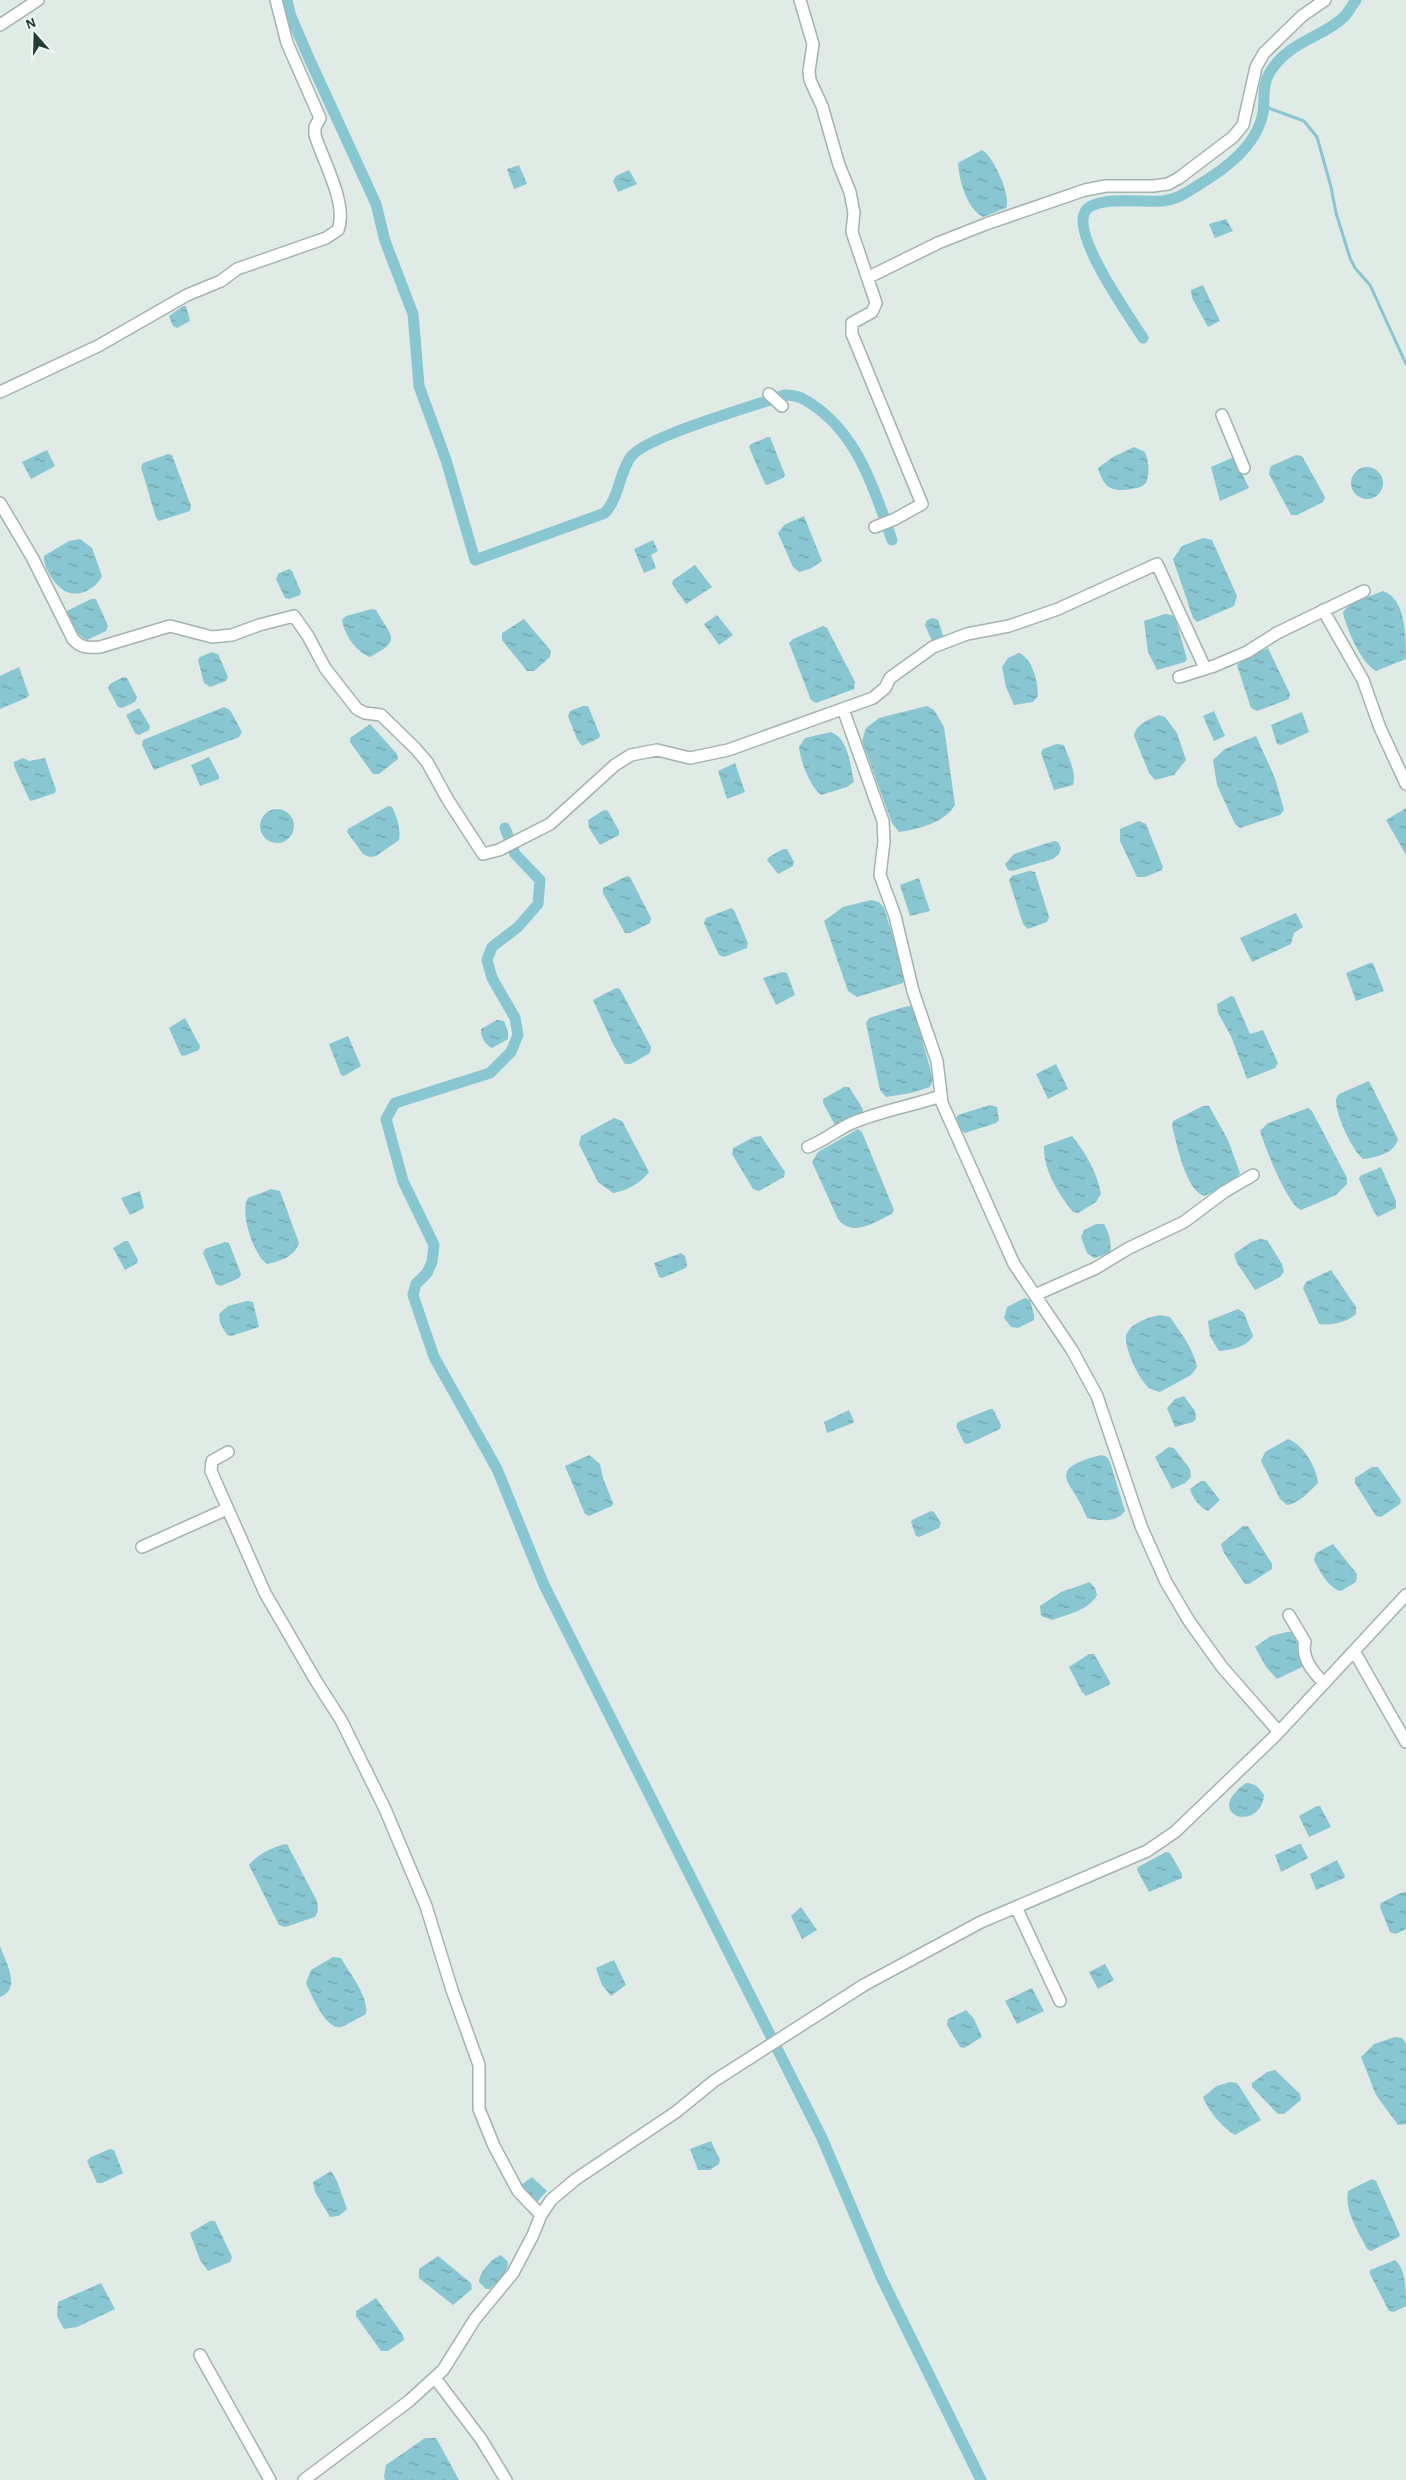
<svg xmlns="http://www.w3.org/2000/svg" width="1406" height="2480" font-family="'Alegreya Sans',sans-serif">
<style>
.water{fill:url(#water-ripples)}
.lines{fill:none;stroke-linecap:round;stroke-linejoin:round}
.stream{stroke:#88c6d1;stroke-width:3}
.canal{stroke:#88c6d1;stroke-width:11}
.minor-casing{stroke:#a3b3ad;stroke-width:14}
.minor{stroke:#fff;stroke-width:11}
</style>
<defs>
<pattern id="water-ripples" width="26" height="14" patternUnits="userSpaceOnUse" patternTransform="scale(1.25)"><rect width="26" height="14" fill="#88c6d1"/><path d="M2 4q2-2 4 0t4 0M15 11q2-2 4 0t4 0" fill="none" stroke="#6fa2aa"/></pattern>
</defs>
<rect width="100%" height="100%" fill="#e0ebe6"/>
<path class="water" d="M982 150C993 155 1012 197 1006 208L983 217C967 209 959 180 958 163Z
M519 165 527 184 514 189 507 169Z
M629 170 637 184 618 192 613 181 616 176Z
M1226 219 1233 231 1215 238 1209 224Z
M1203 285 1220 321 1208 327 1192 298 1191 290Z
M183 306H186L190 321 177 328 173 326 169 316Z
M768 437H770L785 475 783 478 767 485 765 484 749 447 751 444Z
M1134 447 1145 452C1149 463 1150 472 1146 483 1141 488 1137 488 1131 489 1111 492 1104 488 1098 468L1113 457Z
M47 450 55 466 31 479 22 462Z
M168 454 172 455 191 506 190 511 159 521 156 518 141 467 143 463Z
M1296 455 1302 456 1325 497 1323 502 1297 515H1291L1269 474 1271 466Z
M1234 457 1249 488 1220 501 1211 467Z
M1351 483a16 16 0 1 1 32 0a16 16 0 1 1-32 0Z
M804 516 822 561 810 569 799 572 793 567 778 533 784 525Z
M1203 538 1212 540 1237 596 1234 606 1197 622 1193 618 1173 559 1182 546Z
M80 539 92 548 102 576C97 587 83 596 70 593 57 590 43 568 44 556L69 541Z
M653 540 658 551 651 555 656 568 644 573 634 549Z
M695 565 712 587 686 604 672 584 673 580Z
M289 569 292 571 301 592 300 595 289 599 285 598 276 579 278 574Z
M1383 591C1406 599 1406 636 1406 659L1376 671C1361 663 1346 628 1343 612L1350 604Z
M91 599H96L108 626 106 631 87 640C78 636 67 622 67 611Z
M372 609 376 610C392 638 402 640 370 657 356 652 344 634 342 620L346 616Z
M1165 614 1172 615 1176 620 1187 659 1185 662 1157 670 1148 652 1144 621Z
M717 615 733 635 719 645 704 624Z
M933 618 938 620 944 638 936 642 932 641 925 625 927 620Z
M524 619 551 651 550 657 534 671H527L502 640V633Z
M823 626 827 628 855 682 854 689 816 703 811 700 789 643 793 639Z
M1268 648 1290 694 1289 699 1257 711 1251 708 1237 665 1246 658Z
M212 652 218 654 228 677 226 681 210 687 204 683 198 660 200 657Z
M1019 653C1033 659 1038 682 1038 696L1033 702 1014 705 1006 687 1002 667 1008 658Z
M19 667 29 695 26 698 0 709V676Z
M123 677 127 678 137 697 135 702 122 708 118 707 108 688 110 684Z
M583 706H588L600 735 599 738 582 746 577 739 568 716 570 711Z
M927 706 934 710 944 727 955 805C944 823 919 829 899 832L892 823 862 741 866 728 879 718Z
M224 707 230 710 242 732 239 737 154 770 142 745 143 740Z
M139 708 150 726 149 730 139 735 135 733 126 715Z
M1214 711 1225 736 1214 741 1203 716Z
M1302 712 1309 732 1281 745 1277 744 1271 725Z
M1159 715 1165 717 1177 733 1186 760 1174 775 1155 780 1149 773 1134 736C1136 724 1148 720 1159 715Z
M370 724 397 754 398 759 379 774H373L350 742V738Z
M831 732C849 739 850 765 854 782L847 787 821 795C809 785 801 762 799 747L805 738Z
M1256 736 1275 778 1284 810 1280 815 1240 828 1235 824 1217 785 1213 760 1225 749Z
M1057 744 1064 745C1068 757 1077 772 1073 785L1054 790 1041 753 1043 749Z
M209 757 219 776V779L200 786 191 765Z
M23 758 29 761 45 758 56 790 55 793 31 801 29 799 14 766V762Z
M735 763 745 792 727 799 718 771Z
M388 806 392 807C397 817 401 829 399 840L376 856 370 857 363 854 347 832 348 829Z
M1406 808V855L1386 820Z
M260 826a17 17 0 1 1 34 0a17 17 0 1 1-34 0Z
M604 810 608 811 619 831V835L600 845 589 828 588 820Z
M1139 821 1146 824 1163 867 1162 870 1145 877H1137L1120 841V829Z
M1054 841 1058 842 1061 848 1059 854 1053 859 1012 871 1008 870 1005 864 1014 854Z
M783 849H787L794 862 793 866 778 874 767 860 769 857Z
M1029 871 1035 872 1049 917 1047 922 1028 929 1023 924 1009 880 1012 876Z
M627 876 630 877 651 918 650 923 630 933H625L603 893V888Z
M919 878 930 911 910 916 900 885Z
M871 900 879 902 884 908 905 975 903 983 857 997 848 991 824 921 843 907Z
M731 908 734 910 748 943 747 948 724 957 719 955 704 923 706 918Z
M1296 913 1303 927 1294 933 1291 944 1252 962 1240 938Z
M1370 963H1373L1384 991 1356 1001 1346 973Z
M782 972 787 973 795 995 776 1005 763 978Z
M616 988 620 989 651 1047 650 1053 631 1064H625L614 1046 593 1000Z
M1231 996 1234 997 1250 1034 1263 1030 1278 1063 1275 1068 1247 1079 1231 1036 1218 1013 1217 1004Z
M910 1006 914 1010 933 1079 930 1087 911 1093 886 1097 880 1090 866 1023 869 1018 904 1007Z
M185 1018 200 1046 199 1050 184 1056 181 1055 169 1028Z
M497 1020 504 1021 508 1032V1039L492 1048C485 1044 481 1038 481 1029Z
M348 1036 361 1066 344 1076 341 1075 329 1044Z
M1056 1064 1068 1089 1048 1099 1036 1074Z
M1369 1081 1398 1139C1395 1153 1375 1158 1363 1159 1352 1150 1335 1114 1336 1099L1339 1094Z
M844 1087H849L863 1109 861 1114 840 1126 835 1125 823 1103V1099Z
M990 1105 997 1107 999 1120 996 1123 965 1133 961 1130 956 1118 958 1115Z
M1203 1106H1209L1228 1140 1240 1173 1232 1183 1204 1196C1185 1189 1177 1144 1172 1126L1173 1121Z
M1308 1108 1312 1111 1347 1178V1184L1336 1195 1301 1210C1287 1204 1265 1147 1260 1131L1268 1123Z
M614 1118 622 1121 649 1172C641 1183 626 1191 613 1193L598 1182 579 1144 581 1136Z
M858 1129 862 1132 894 1210 892 1214C874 1222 853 1238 838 1219L812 1162 818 1152Z
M761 1136 785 1172 784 1177 759 1191 753 1189 732 1154 733 1148 754 1137Z
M1072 1136C1086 1153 1097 1172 1101 1194L1096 1202 1078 1213 1073 1212C1059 1194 1043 1170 1044 1146Z
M1381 1167 1396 1201V1208L1378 1217 1374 1212 1359 1179 1360 1176Z
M271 1189 280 1191 299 1243C294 1257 281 1261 267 1264 254 1256 239 1212 248 1198Z
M140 1191 144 1208 130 1215 121 1198Z
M1096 1224H1104C1109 1233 1112 1243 1110 1253L1094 1258 1087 1253 1081 1237 1084 1230Z
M1260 1239 1267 1240 1282 1264 1284 1272 1280 1277 1255 1290 1237 1263 1234 1254 1251 1242Z
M125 1241H128L138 1260 137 1263 125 1270 113 1248Z
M225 1242 229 1243 241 1274 239 1278 221 1286 216 1284 203 1253 205 1249Z
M681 1253 685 1256 687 1265 686 1268 662 1278 659 1277 654 1263Z
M1331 1270 1356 1307V1314C1348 1322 1330 1326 1319 1324L1303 1288 1306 1282Z
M1025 1298 1030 1300 1034 1315V1320L1018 1328 1011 1327 1004 1318 1007 1307Z
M247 1301 253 1302 259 1327 231 1336 227 1335 220 1323 219 1314 228 1306Z
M1238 1309 1244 1313 1253 1336C1247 1347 1231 1350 1219 1351L1210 1336 1208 1321Z
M1160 1315 1170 1317C1181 1333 1193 1348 1197 1367L1191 1375 1160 1392C1157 1391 1152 1390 1149 1388 1140 1382 1121 1343 1127 1333 1133 1322 1149 1317 1160 1315Z
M1184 1396 1195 1411 1196 1419 1193 1422 1175 1427 1167 1408 1175 1399Z
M990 1409H993L1001 1425 1000 1429 968 1444 964 1443 956 1426 958 1422Z
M849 1410 854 1421 853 1423 827 1433 824 1422Z
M1288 1439C1303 1444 1317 1468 1318 1483 1310 1491 1298 1504 1287 1505L1280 1499 1261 1461 1265 1452Z
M1169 1447 1174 1448 1190 1469 1191 1477 1185 1483 1172 1489 1155 1457Z
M589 1455 600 1464 603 1478 613 1503 612 1506 589 1516 585 1514 565 1466Z
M1101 1455 1107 1457 1110 1462 1125 1511C1116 1523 1100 1521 1087 1518 1074 1481 1041 1471 1101 1455Z
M1372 1467H1378L1401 1500 1400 1504 1381 1517 1376 1516 1355 1483V1478Z
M1201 1481H1205L1220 1500 1208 1511C1200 1508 1192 1497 1190 1489Z
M931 1511 934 1512 941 1523 939 1528 919 1537 916 1536 911 1522 912 1520Z
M1243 1526H1248L1272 1564V1569L1249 1584H1245L1224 1553 1221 1544Z
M1333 1544 1357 1574 1356 1582 1341 1591C1329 1589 1319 1570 1314 1560L1316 1553Z
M1090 1582 1095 1588 1097 1595C1089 1610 1067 1615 1052 1620L1041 1616 1040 1606 1061 1592Z
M1287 1632H1292L1295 1636 1304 1666 1277 1679 1266 1667 1255 1647 1271 1636Z
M1089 1654H1094L1110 1682 1109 1685 1086 1696 1082 1692 1069 1667Z
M1246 1783C1256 1783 1259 1788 1264 1795 1260 1834 1201 1815 1246 1783Z
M1317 1806H1320L1331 1827 1309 1837 1299 1816Z
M287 1844 317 1901 318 1911 315 1917 285 1927 279 1925 249 1865C258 1854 274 1846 287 1844Z
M1299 1844H1301L1308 1858 1281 1872 1275 1855Z
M1166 1852 1170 1853 1182 1874V1878L1149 1892 1137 1870 1138 1867Z
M1337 1860 1345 1876 1344 1878 1316 1890 1310 1874Z
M1406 1892V1929L1396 1934 1390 1932 1380 1907 1381 1903 1400 1893Z
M801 1907 817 1930 802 1939 791 1916Z
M0 1946C6 1963 22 1989 0 1997Z
M333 1957 341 1958C349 1973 369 1996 366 2014 358 2018 349 2024 341 2027 326 2031 311 1994 306 1983L311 1970Z
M614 1960 626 1985 611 1996 602 1985 596 1968Z
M1105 1964 1114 1980 1098 1989 1089 1972Z
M1032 1988 1044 2011 1017 2024 1005 2001Z
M966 2010 974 2019 982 2037 964 2048 960 2047 947 2025 948 2019Z
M1395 2037 1402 2038 1406 2043V2124L1398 2125 1376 2095 1361 2057 1374 2044Z
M1275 2070 1300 2094 1301 2100 1284 2114H1278L1252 2087V2083L1267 2072Z
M1230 2082 1237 2083 1261 2120 1235 2135C1223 2128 1208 2111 1203 2097L1217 2086Z
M711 2141 720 2160 719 2164 710 2170H698L690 2149Z
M110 2149 114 2150 123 2173 102 2183H97L87 2161 91 2157Z
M331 2171 337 2181 347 2209 339 2216 330 2217 315 2192 313 2182Z
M532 2177 547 2191 537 2202H533L521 2185Z
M1372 2179 1376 2181 1400 2235 1399 2237 1371 2251 1367 2249C1359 2232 1344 2211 1348 2191Z
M210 2221H215L232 2257 230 2262 208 2271 200 2260 190 2233Z
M501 2255 508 2262C508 2274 498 2281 490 2289H486L479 2282C479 2273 492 2258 501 2255Z
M438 2256 471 2283 472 2289 453 2305 419 2278V2269Z
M1395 2260C1406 2268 1406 2293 1406 2306L1394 2312 1389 2311 1370 2274V2270Z
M101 2283 115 2309 77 2327 64 2329 57 2316 58 2302Z
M376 2298 403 2335 404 2340 388 2351H381L356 2316V2311Z
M425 2438H436L459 2480H385L384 2476 386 2465Z"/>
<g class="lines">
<path class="stream" d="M1263 106 1304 121 1317 137 1331 187 1336 213 1350 258 1355 268 1370 285 1406 364"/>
<path class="canal" d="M287 0 290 14 308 56 376 204 385 241 413 314 419 386 446 460 475 560 605 513C619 497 619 475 630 458 643 437 757 405 785 395 797 395 803 398 813 405 858 435 875 491 892 540
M1143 338C1128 314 1075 240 1084 214 1090 194 1146 203 1162 201 1176 200 1186 193 1197 186 1225 169 1256 147 1263 113 1265 99 1262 84 1270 72 1290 40 1323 38 1345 16 1349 11 1352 5 1356 0
M505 828 515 854 540 880 538 904 518 927 492 947 487 960 492 978 515 1018 518 1035 511 1052 490 1073 395 1103 386 1119 403 1181 434 1245 432 1262 427 1273 416 1284 413 1295 434 1357 497 1469 544 1585 822 2138 881 2277 981 2480"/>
<defs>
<path id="minor" d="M800 0 813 44 809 71 810 80 822 106 839 165 850 192 854 213 852 232 876 303 872 312 852 323V334L922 504 895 519 875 527
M0 25 38 0
M869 277 938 243 986 224 1085 190 1106 186H1153L1168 184 1179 178 1233 137 1243 125 1256 67 1264 53 1302 16 1325 0
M0 392 98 346 187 295 221 281 237 269 326 238 338 230C348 204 323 161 315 135V127L320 118 287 43 276 0
M769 394 782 406
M1222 415 1244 468
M0 503 32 557 73 639C81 648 88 648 100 647L170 626 212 637 232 635 259 625 294 616 308 636 325 668 357 709 365 713 381 715 415 748 427 762 448 800 483 854 499 850 550 824 615 765 631 755 657 750 690 758 728 750 873 698 885 688 890 678 933 647 967 634 1009 626 1058 609 1157 564 1205 668
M1323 610 1363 680 1380 728 1406 784
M1179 677 1214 666 1247 652 1277 633 1364 591
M843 709 883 821 884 841 880 875 895 916 913 991 937 1061 942 1103 1014 1264 1072 1350 1097 1396 1141 1526 1166 1582 1189 1621 1222 1667 1279 1732
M808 1147C824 1141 836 1130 852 1123 881 1111 911 1106 941 1096
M1035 1295 1096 1268 1129 1248 1184 1222 1224 1192 1253 1175
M228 1452 212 1461 211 1471 265 1593 316 1681 341 1720 385 1809 426 1906 452 1990 479 2065V2109L494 2146 518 2191 541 2215
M142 1547 227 1509
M1289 1615 1305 1642C1301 1658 1313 1672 1324 1683
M1354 1651 1406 1742
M1016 1907 1060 2001
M200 2355 270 2480
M435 2378 481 2439 506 2480
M304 2480 409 2401 443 2370 475 2319 513 2273 533 2235 541 2215 551 2200 576 2179 676 2112 714 2081 864 1985 981 1922 1147 1851 1175 1832 1276 1735 1406 1595"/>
</defs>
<use href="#minor" class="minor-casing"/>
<use href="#minor" class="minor"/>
</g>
<g transform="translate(35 35) rotate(340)" stroke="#f1f8f4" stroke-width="4" paint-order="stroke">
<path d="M0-4L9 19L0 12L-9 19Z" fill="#213c34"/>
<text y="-8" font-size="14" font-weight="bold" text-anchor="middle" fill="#213c34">N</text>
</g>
</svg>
